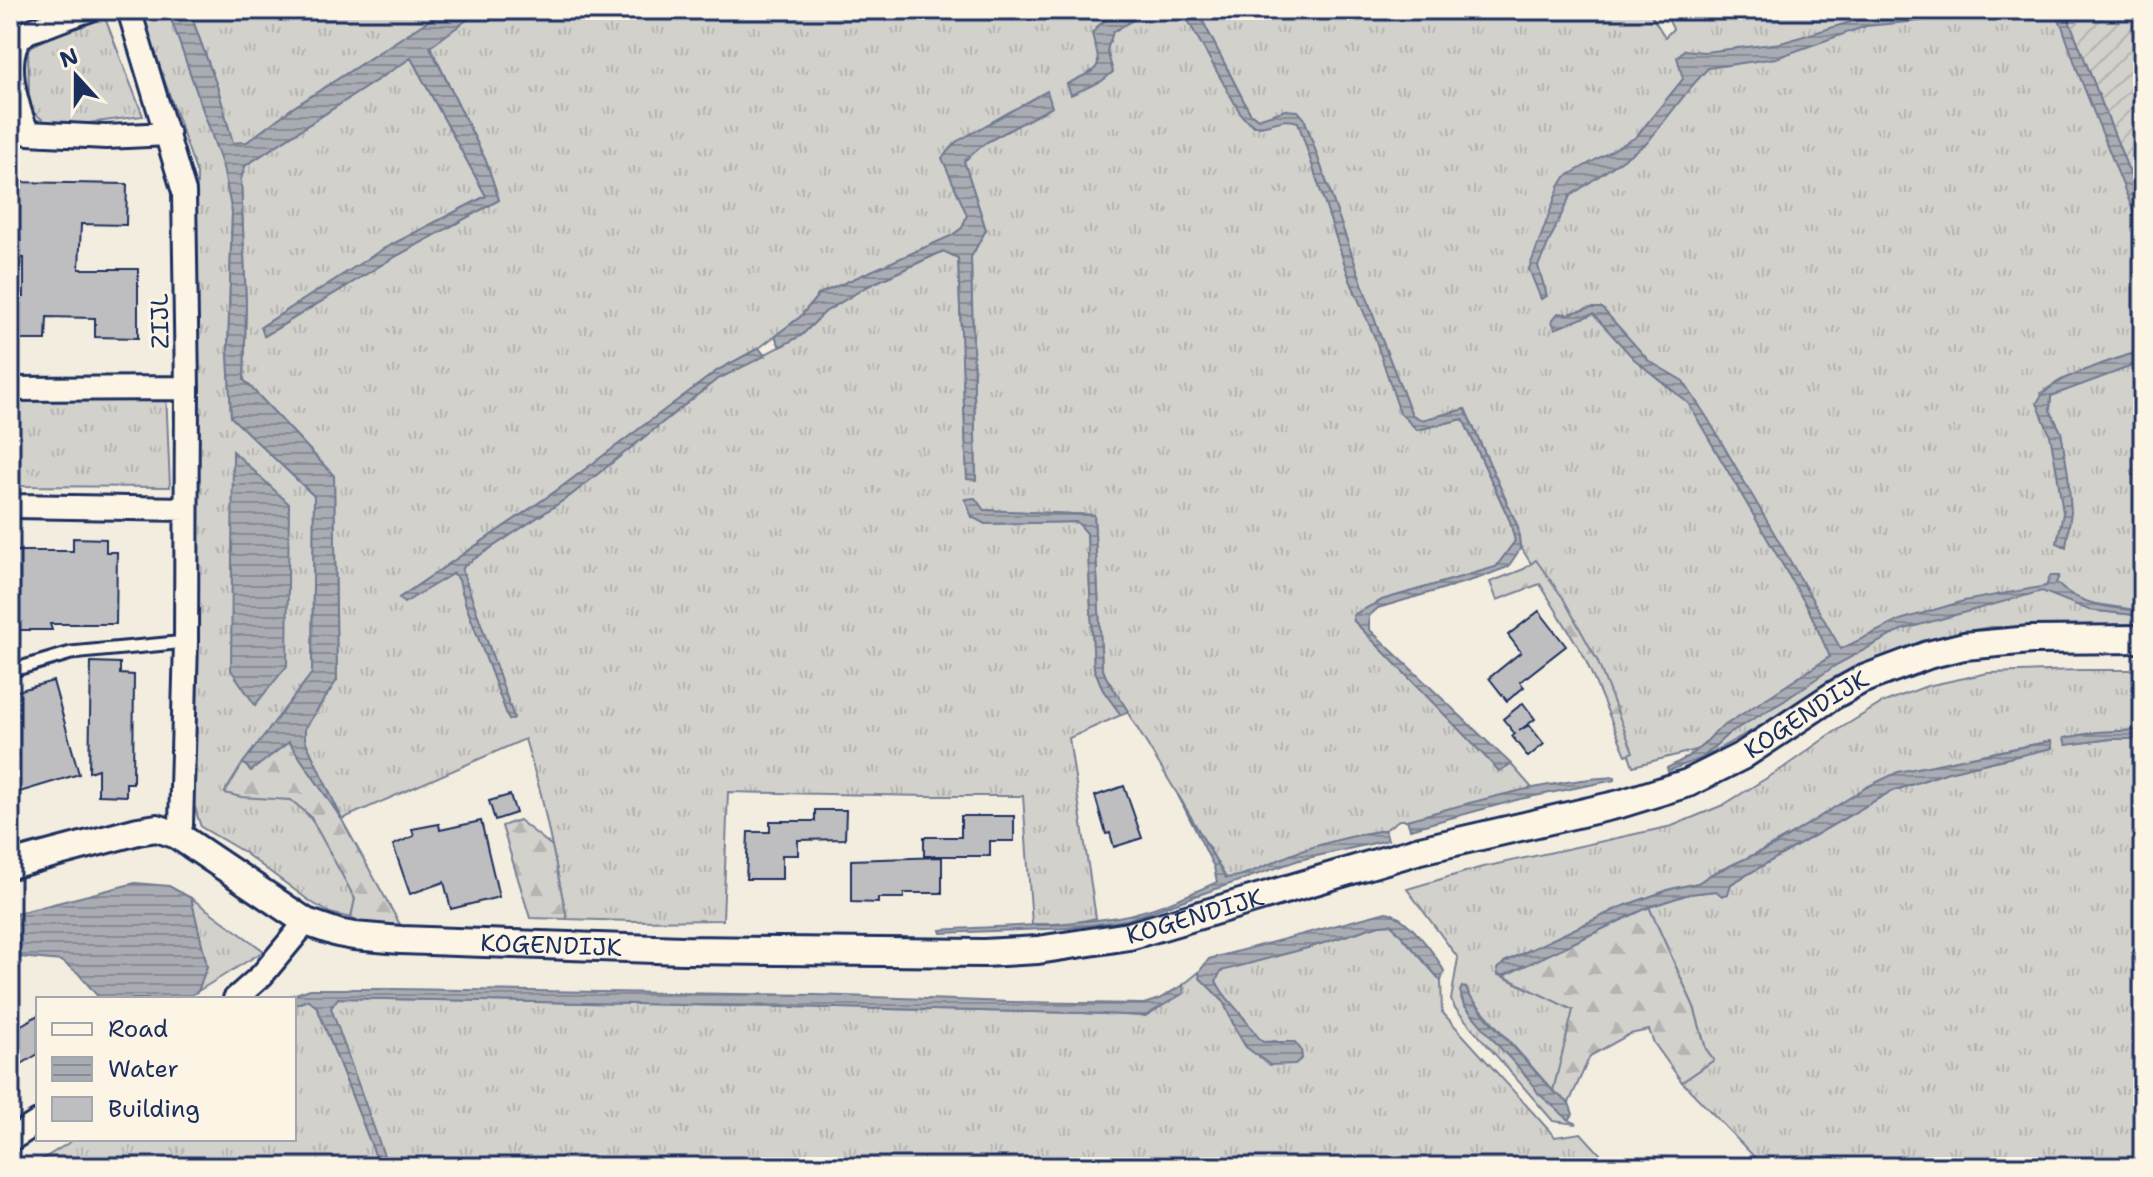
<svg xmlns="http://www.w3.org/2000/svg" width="2153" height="1177" font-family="'Shantell Sans',sans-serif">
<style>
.grass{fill:url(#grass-tufts);stroke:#778095;stroke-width:2;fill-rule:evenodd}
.forest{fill:url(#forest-firs);stroke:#778095;stroke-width:2}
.garden{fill:url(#garden-furrows);stroke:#778095;stroke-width:2}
.water{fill:url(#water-rules);stroke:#707a91;stroke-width:2}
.building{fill:#bebec0;stroke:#1b2f5e;stroke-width:2}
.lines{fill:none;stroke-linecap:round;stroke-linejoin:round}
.service-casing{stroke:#1b2f5e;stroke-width:17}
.minor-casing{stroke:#1b2f5e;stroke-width:28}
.tertiary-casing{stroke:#1b2f5e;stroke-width:32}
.service{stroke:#fcf5e5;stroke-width:11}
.minor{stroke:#fcf5e5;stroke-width:22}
.tertiary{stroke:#fcf5e5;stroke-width:26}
.labels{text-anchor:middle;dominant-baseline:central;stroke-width:6;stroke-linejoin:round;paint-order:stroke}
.street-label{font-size:24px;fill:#1b2f5e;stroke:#fcf5e5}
</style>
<defs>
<pattern id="grass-tufts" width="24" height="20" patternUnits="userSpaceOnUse" patternTransform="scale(2)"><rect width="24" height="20" fill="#d3d1cc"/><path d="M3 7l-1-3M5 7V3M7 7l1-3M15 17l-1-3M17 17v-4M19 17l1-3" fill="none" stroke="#b5b4b2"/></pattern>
<pattern id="forest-firs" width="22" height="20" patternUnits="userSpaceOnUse" patternTransform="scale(2)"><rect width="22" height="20" fill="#d3d1cc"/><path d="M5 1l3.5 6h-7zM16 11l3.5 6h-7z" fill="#b5b4b2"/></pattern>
<pattern id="garden-furrows" width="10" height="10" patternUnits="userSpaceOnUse" patternTransform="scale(2)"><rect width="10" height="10" fill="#d3d1cc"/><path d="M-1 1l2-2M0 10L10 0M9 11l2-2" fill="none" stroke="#b5b4b2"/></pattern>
<pattern id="water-rules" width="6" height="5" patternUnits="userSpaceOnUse" patternTransform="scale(2)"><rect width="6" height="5" fill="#a9acb3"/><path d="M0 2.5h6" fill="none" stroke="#898c95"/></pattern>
</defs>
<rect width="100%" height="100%" fill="#f3ede0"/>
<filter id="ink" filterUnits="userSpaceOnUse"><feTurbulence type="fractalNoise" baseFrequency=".0125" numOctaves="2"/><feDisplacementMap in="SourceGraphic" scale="16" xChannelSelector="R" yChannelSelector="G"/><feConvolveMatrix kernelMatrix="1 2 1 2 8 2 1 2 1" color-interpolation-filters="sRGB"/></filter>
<g filter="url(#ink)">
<path class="grass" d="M140 10H168L223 167 232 212 228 351 231 417 314 496 312 673 243 763 225 792C247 799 269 795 289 800 311 805 345 877 355 899L351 918 330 913 311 902 242 851 201 827 193 802 197 174Z
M189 10H445L291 109 247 142 233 143 218 89Z
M473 10H1190L1254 126C1270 127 1282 116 1298 121L1350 280 1417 430 1463 419 1510 521 1515 541 1496 567 1382 600 1354 621 1499 770 1511 764 1532 788 1407 820H1399L1385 830 1361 834 1299 852 1239 877 1226 878 1178 795 1106 677 1102 667 1094 515 983 510 975 498 965 500 985 524 1078 522 1087 533 1094 667 1103 690 1121 715 1069 738 1096 918 1068 924H1032L1023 796H928L728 792 723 920 631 921 567 919 541 794 525 739 342 819 305 741V729L337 680 334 476 244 380 246 304 241 179 245 166 411 58 486 196 383 249 261 327 265 336 391 259 499 200 486 161 430 46 474 14ZM1052 107 985 143 964 161 986 230 971 257 976 479 967 478 958 258 944 251 866 287 825 312 802 335 716 380 570 496 465 565 462 570 514 718 509 720 466 605 459 580 453 572 399 598 556 491 718 370 759 348 800 317 819 294 951 236 962 228 967 215 956 142Z
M1197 10H1648L1665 37 1673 29 1664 10H2063L2143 218V350L2061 380 2041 393 2067 470 2061 432 2050 410 2051 396 2090 380 2143 354V611L2089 603 2070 595 2089 610 2143 616V627H1990L1947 635 1877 658 1824 687 1791 709 1702 758 1729 733 1784 701 1835 653 1774 694 1700 749 1633 766 1618 723 1577 636 1520 546 1518 527 1465 409 1422 420 1412 415 1380 335 1304 118 1285 111 1258 119 1250 113Z
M105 18 143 116 73 125 48 124 33 112 29 96 28 48 48 38Z
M166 391 170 487 11 486 10 397Z
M2080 670H2143V730L2098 732 2064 738 2066 745 2111 739H2143V1167H1764L1682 1082 1714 1060 1706 1049 1694 1007 1649 907 1689 894 1716 891 1731 884 1890 792 1948 772 2052 748 2051 741 1938 764 1867 787 1805 827 1742 861 1712 874 1698 883 1671 889 1621 907 1504 962 1499 975 1574 1010 1553 1091 1469 995 1466 988 1461 998 1464 1005 1530 1080 1569 1120 1577 1124 1553 1121 1454 1007 1451 1000 1458 958 1407 889 1479 868 1672 826 1723 805 1783 768 1828 736 1882 703 1927 686 1988 673Z
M191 898 264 951 198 991 207 966Z
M1392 924 1441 981 1442 1012 1555 1137 1581 1133 1612 1167H388L340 1038 331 1008 338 998 1082 1013 1145 1016 1183 993V985L1199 972 1200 978 1223 1001 1236 1030 1246 1047 1277 1041 1263 1042 1259 1040 1243 1017 1223 996 1216 981 1220 971 1311 947 1379 925Z
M308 1000 317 1007 380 1167H30L75 1139H294V1005Z"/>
<path class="forest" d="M1536 560 1563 598 1597 660 1633 752 1626 755 1584 656 1540 584 1497 600 1490 582 1524 569Z
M289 741 342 820 402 928 366 923 351 918 355 899 310 816 291 800 241 797 225 793 243 763 251 771Z
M519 820 552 846 567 919 530 918 502 826Z
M1649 907 1694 1007 1706 1049 1714 1060 1682 1082 1654 1043 1649 1030 1630 1034 1590 1056 1569 1103 1553 1091 1573 1010 1503 976Z"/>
<path class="garden" d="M2065 10H2143V207Z"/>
<path class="water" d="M168 10H189L218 89 233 143 247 142 291 109 445 10H473L475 14 430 47 486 161 499 200 391 259 264 336 261 327 383 249 486 196 411 58 245 166 241 179 246 304 244 380 334 476 337 680 305 728V740L342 819 289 742 251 771 243 763 312 673 314 496 231 417 228 351 232 212 223 167Z
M1118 10H1150L1113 32 1107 50 1113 72 1102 81 1071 95 1067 84C1101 66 1103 73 1092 34L1098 26Z
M1182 10H1197L1250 113 1258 119 1285 110 1298 111 1304 118 1380 335 1412 415 1422 420 1465 409 1518 527 1520 549 1508 567 1479 578 1378 608 1369 616V629L1511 764 1499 771 1354 621 1353 615 1382 600 1496 567 1515 541 1510 521 1463 419 1417 430 1400 413 1375 338 1350 280 1298 122C1282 116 1269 127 1254 126L1242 116Z
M1960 10H1996L1950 18 1866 26 1776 58 1708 68 1691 87 1647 143 1570 196 1538 266 1547 296 1541 299 1529 269 1559 187 1565 177 1636 137 1683 79 1677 57 1684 50 1704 52 1781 43 1870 16Z
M2054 10H2065L2143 207V236L2079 75 2062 26Z
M1047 91 1052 107 985 143 964 161 986 230 971 257 976 480 967 479 958 258 943 251 866 287 825 312 802 335 780 347 775 336 800 317 819 294 951 236 962 228 967 215 942 158 956 142Z
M1590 308H1602L1649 361 1683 381 1708 419 1841 649 1900 620 1964 601 2046 586 2050 576H2059L2056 583C2080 606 2112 608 2143 611V616L2089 610 2042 591 1901 630 1836 665 1784 701 1729 733 1702 758 1668 771 1667 768C1688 758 1702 748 1716 731L1830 657 1809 610 1688 403 1634 359 1593 314 1555 329 1552 321 1558 313 1568 314Z
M759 348 765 356 716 380 570 496 465 565 462 570 514 718 509 720 466 605 459 580 454 573 404 603 399 598 556 491 718 370Z
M2143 350V362L2051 396 2050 410 2061 432 2068 474 2071 512 2066 547 2057 543 2063 513 2057 473 2050 435 2037 403C2048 377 2115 360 2143 350Z
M233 451 289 504 287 666 255 705 231 670Z
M975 498 984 510 1094 515 1102 667 1106 677 1128 711 1121 715 1103 690 1094 668 1087 533 1077 522 985 524 972 517 965 499Z
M2143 730V739H2111L2066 745 2064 738 2098 732Z
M2051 741 2052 748 1948 772 1890 792 1731 884 1728 894 1722 896 1716 891 1689 894 1649 907 1503 976 1498 975 1497 969 1505 962 1621 907 1671 889 1698 883 1712 874 1773 846 1867 787 1898 772Z
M1615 777V780L1520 799 1410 829 1407 820C1475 801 1544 781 1615 777Z
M1178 795 1226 878C1251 876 1274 860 1298 852 1326 842 1356 835 1385 830L1388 840 1299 860 1127 920 1069 928 941 933 940 930C1000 926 1060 926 1118 917 1153 911 1186 896 1217 882L1214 867Z
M135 883 169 886 191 898 207 966 198 991 185 999H100L78 973 61 961 10 956V915Z
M1386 912C1406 915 1435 953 1444 971L1441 981 1391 924 1379 925 1311 947 1221 971 1216 981C1223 996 1233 1004 1243 1017 1250 1025 1255 1035 1263 1042H1295L1301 1050 1302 1058 1295 1064 1270 1065 1246 1047 1236 1030 1223 1001 1200 978 1199 972 1209 959Z
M1183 985 1184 993 1145 1016 1082 1013 338 998 331 1008 388 1167H380L317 1007 308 1000 294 1005V999H281L310 989H393L816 995 1011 1002 1144 1004 1159 999Z
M1462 987 1466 988 1469 995 1488 1019 1553 1091 1569 1103 1573 1114 1569 1120 1538 1093 1530 1080 1503 1051 1464 1005 1460 991Z"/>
<path class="building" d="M10 182 127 184 126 225 81 224 79 269H138V338L95 337V318L47 317 46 340H10V311H20V297H24V258H20V236H10Z
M73 538 106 539V552H117L116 624H50L52 630H10V551H73Z
M1539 611 1566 646 1520 682 1524 687 1507 701 1489 678 1521 652 1508 635Z
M91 662 120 663V674L134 675 133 783H126V796L98 795V769L89 772Z
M53 681 79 774 10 795V758L19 756 10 722V693Z
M1523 703 1535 719 1519 731 1529 725 1544 744 1528 757 1512 736 1515 734 1503 719Z
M1124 786 1142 838 1114 847 1110 833 1106 834 1095 796Z
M510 795 516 813 495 820 489 801Z
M815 810H846L845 839 798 840V855H782V879H746L748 832H770V821H815Z
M961 816H1014V841H990V856H924V837H961Z
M481 821 499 897 451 909 444 882 410 894 393 845 414 836 412 829 439 824 440 830Z
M942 857V893H904V898H878V903L851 902V860Z
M38 1015V1054L20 1065 10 1050V1032Z"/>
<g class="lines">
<defs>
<path id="service" d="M10 671 71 653 186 642"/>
<path id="minor" d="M89 10C73 15 58 21 42 27 37 29 29 30 25 34 0 52 17 111 28 133L106 137 168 134
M129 10 184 192 187 388 186 642 181 825 177 835
M10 389 187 388
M10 502 15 506 186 509
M235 999 262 975 306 922
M10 1140 38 1122"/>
<g id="tertiary">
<path id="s1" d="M10 865 138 831 157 828 177 835 306 922 338 933 354 936 401 940 683 950 984 953 1038 950 1129 936 1420 850 1620 804 1688 783 1742 756 1834 695 1861 680 1928 655 1964 646 2031 640 2143 639"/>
</g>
</defs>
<use href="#service" class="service-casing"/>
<use href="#minor" class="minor-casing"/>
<use href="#tertiary" class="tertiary-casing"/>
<use href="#service" class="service"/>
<use href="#minor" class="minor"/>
<use href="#tertiary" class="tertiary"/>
</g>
</g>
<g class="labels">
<g class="street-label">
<text transform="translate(160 321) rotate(-91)">ZIJL</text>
<text stroke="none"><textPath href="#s1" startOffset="1872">KOGENDIJK</textPath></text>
<text stroke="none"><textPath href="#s1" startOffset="1224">KOGENDIJK</textPath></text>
<text stroke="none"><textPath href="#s1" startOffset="576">KOGENDIJK</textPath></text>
</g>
</g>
<rect width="2153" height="1177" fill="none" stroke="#fcf5e5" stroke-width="40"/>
<rect x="20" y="20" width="2113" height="1137" fill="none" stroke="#1b2f5e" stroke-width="3" filter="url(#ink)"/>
<rect x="36" y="997" width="260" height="144" fill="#fcf5e5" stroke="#a2a6af" stroke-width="2"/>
<rect x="52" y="1023" width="40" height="12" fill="#fcf5e5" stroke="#a2a6af" stroke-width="2"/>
<text x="108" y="1037" font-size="24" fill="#1b2f5e">Road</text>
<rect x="52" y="1057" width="40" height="24" fill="url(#water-rules)" stroke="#a2a6af" stroke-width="2"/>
<text x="108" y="1077" font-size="24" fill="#1b2f5e">Water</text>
<rect x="52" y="1097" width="40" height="24" fill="#bebec0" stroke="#a2a6af" stroke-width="2"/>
<text x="108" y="1117" font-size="24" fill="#1b2f5e">Building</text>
<g transform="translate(76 76) rotate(339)" stroke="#fcf5e5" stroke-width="6" paint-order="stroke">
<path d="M0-6L14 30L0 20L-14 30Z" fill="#1b2f5e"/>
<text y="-12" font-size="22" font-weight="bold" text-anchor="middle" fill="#1b2f5e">N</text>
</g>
</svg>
